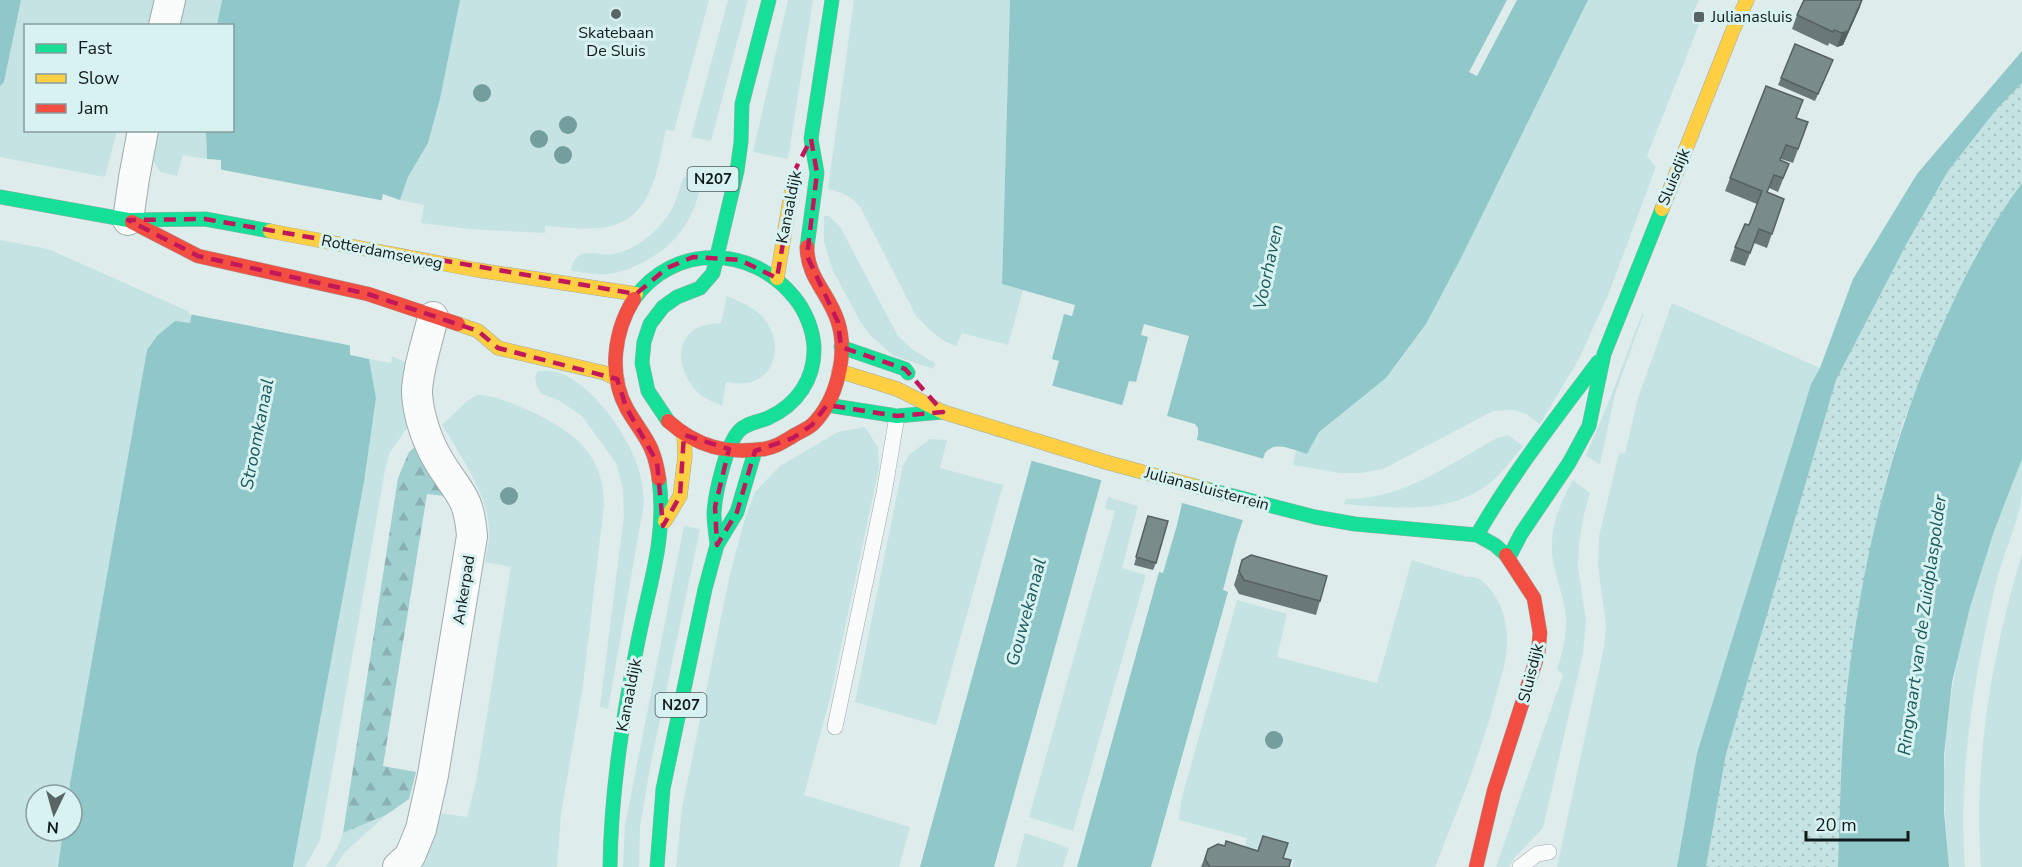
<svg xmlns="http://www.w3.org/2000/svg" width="2022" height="867" font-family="'Nunito Sans',sans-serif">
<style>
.green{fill:#c5e3e3}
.forest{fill:url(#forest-firs)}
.garden{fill:url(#garden-dots)}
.water{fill:#90c7c8}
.pier{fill:#deecec}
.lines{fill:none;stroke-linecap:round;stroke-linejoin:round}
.lane-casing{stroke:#a0abab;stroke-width:16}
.street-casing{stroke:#a0abab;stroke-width:32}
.fast-casing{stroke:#a0abab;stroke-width:15}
.slow-casing{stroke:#a0abab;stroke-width:15}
.jam-casing{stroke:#a0abab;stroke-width:15}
.lane{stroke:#fafcfc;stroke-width:15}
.street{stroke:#fafcfc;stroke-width:30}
.fast{stroke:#16e098;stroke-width:14}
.slow{stroke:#ffcf43;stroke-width:14}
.jam{stroke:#f24e42;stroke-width:14}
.tree{fill:#749d9d}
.wall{fill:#697878}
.shaded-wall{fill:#556162}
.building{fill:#7a8b8c;stroke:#556162;stroke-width:1.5}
.marked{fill:none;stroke:#c2185b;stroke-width:4.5;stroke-dasharray:12 8;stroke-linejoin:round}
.poi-dot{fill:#596464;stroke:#d8f2f2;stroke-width:2}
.labels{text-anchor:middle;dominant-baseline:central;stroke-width:6;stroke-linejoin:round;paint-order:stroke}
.shield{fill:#d8f2f2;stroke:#4d5b5b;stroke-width:1.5}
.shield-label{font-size:15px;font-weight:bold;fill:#111a1a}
.poi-label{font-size:16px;fill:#111a1a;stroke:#d8f2f2;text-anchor:start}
.street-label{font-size:16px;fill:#111a1a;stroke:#d8f2f2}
.water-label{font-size:18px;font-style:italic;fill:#1a5859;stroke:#d8f2f2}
</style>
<defs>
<pattern id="forest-firs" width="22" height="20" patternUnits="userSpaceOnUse" patternTransform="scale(1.5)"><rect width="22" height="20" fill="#a0cfcf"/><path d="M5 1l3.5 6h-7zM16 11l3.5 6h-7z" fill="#89b1b1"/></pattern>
<pattern id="garden-dots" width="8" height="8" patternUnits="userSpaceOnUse" patternTransform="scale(1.5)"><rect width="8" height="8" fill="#c5e3e3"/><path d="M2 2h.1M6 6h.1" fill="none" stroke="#a8c2c2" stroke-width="1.8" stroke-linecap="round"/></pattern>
</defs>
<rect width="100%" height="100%" fill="#deecec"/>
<path class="green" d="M21 0H157L152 25 26 26V130L117 131 105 177 0 157V86L4 82Z
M181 0H222L217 25 176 26Z
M460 0H709L674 131 666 130C658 165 654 215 611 226 591 231 566 227 545 226V233L469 229 421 223 424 205 400 200 408 177 428 143 440 99Z
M728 0H748L711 141 691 137Z
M788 0H813L788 159 753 152Z
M854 0H1010L1002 284 1023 290 1008 345 962 333 956 346C940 341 928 328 916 316L861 208C852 197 843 192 828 189Z
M1588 0H1699L1693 13 1700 22 1647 156 1656 167 1609 293 1579 359 1540 424 1526 414 1514 410 1493 411 1383 469 1361 473H1340L1293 465 1296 451 1307 454 1319 432 1386 378 1426 324 1461 258Z
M156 131H206L207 159 183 155 177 176 160 172 151 157Z
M695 173 703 174C697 212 682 241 647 260 635 267 622 272 608 274 596 275 583 272 571 271 572 265 573 259 580 255 590 250 602 256 613 254 635 251 661 229 672 209 677 200 679 188 683 178Z
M824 216H829L840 227 898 336 913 350 935 363 934 369 894 356 870 335 860 321 833 271 824 242Z
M0 240 48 249 192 313 190 323 147 350 69 795H36V831H63L58 867H0Z
M727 296C739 301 755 308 763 317 780 337 780 370 754 381 745 385 735 383 726 382L722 406C717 403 710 401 705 398 686 386 671 352 690 333 698 325 710 324 721 323Z
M1672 303 1820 368 1811 384 1697 753 1677 867H1557L1604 647 1606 625 1598 566 1599 536 1619 453 1625 454 1638 398Z
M1644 313 1615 394 1600 464 1586 456 1612 394 1642 314Z
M392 356 409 364V425L389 454 385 470 320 840 305 867H293L364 482 376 398 369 359 391 363Z
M538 371C545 371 554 371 560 373 594 386 627 434 638 467 642 479 643 491 644 503L608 709 600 707 624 515 623 489 616 463 582 416 560 401 542 394 537 387 535 377Z
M477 395C497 396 512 403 530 411 573 431 604 454 604 505L583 685 561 814 557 867H416L429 849 439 813 467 817 476 782 511 567 485 562C486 555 488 547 489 540 492 498 462 459 442 425L467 401Z
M865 427 878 448 879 468 830 698 804 795 910 827 899 867H676L682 808 730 574 746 515 755 492 780 466 826 439 838 432Z
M1508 435 1523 446C1509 463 1494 484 1473 494 1434 514 1386 507 1344 504L1346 499C1402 500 1450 464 1497 438Z
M930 439 947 440 940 468 1003 485 936 725 855 702 903 465 910 454Z
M2022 459C2022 473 2022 491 2021 504 2014 532 2002 558 1995 587 1974 678 1958 773 1965 867H1949C1946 829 1942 791 1945 753 1952 652 1980 550 2022 459Z
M1573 480 1590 493 1584 514 1579 544 1578 567 1586 621 1583 653 1543 828 1515 857 1509 867H1496L1563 675 1557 669C1565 645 1569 625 1563 600 1559 582 1551 564 1552 545 1552 521 1562 500 1573 480Z
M1108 497 1138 506 1122 568 1146 575 1073 831 1029 817 1115 511 1105 508Z
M684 526 700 529 650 768 640 827 639 867H623L625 825Z
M2022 554V867H1981C1973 763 1992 653 2022 554Z
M1412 560 1467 577C1477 575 1484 582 1490 589 1501 602 1506 619 1507 636 1508 660 1500 680 1494 703 1479 759 1456 813 1435 867H1292L1294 860 1245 846 1247 838 1179 820 1181 801 1237 600 1287 614 1277 657 1377 683Z
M386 815 344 853 335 867H326L337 849 343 833Z
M1025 833 1069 848 1063 867H1016Z"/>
<path class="forest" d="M417 445 445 496 427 494 383 766 416 772 409 799 386 815 343 833 398 478 409 452Z"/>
<path class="garden" d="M2022 83V183L1974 258 1903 422 1883 491 1859 612 1847 691 1838 867H1706L1726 754 1836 380 1907 243 1948 171 1996 110Z"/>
<path class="water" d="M0 0H21L4 82 0 86Z
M222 0H460L440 99 428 143 408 177 400 200 383 194 350 344V355L369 359 376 398 364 482 293 867H58L63 831H72V795H69L70 784 147 350 157 336 175 321 190 323 221 170V160L207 159 206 131 232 130V26L217 25Z
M1010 0H1588L1461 258 1426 324 1386 378 1319 432 1307 454C1293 450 1275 440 1265 453L1236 541 1223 590 1228 592 1151 867H1077L1159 572 1163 573 1177 525 1198 435V428L1195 424 1167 416 1189 336 1144 324 1141 335 1148 337 1136 382 1129 381 994 867H920L1059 361 1052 359 1064 314 1072 316 1075 305 1002 284Z
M2022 51V83L1996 110 1948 171 1907 243 1836 380 1726 754 1706 867H1677L1697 753 1811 384 1820 368 1853 279 1917 174Z
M2022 183V459L1994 531 1970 607 1952 682 1944 755V812L1949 867H1838C1840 808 1841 748 1847 690 1862 558 1893 429 1950 309 1970 265 1993 222 2022 183Z"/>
<path class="pier" d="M1507 0H1517L1477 76 1469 72Z
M218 169 385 201 353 346 189 314Z
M1050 385 1125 406 1104 481 1029 460Z
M1194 439 1264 459 1246 521 1179 502Z"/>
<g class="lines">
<defs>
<path id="lane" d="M835 727 884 493 897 416
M1520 867 1537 854 1549 852"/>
<path id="street" d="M164 26 170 0
M128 220 134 178 143 130
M398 867 410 856 421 829 433 775 472 536C469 496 459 494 440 463 428 444 418 416 417 393 417 371 428 339 433 317"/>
<path id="fast" d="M0 197 128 220 205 219 270 231
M807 247 817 173 811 139 832 0
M634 299C674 243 752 245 794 297 805 310 813 329 814 347 815 379 797 405 768 418 759 422 746 423 739 431 726 445 715 494 714 513 714 524 716 534 717 545
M841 347 905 369 908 373
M827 405 897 416 943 412
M668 421 648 391 642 363 644 342 650 324 663 307 677 297 700 288 713 273 737 171 741 142 742 104 769 0
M1206 489 1315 517 1355 524 1477 535 1495 545 1506 555
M1477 535C1512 474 1556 418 1598 362
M1509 557 1521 534 1569 463 1589 426 1604 354 1662 209
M610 867C611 790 623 716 638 641 649 585 667 538 659 479
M657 867 663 789 705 589 717 545 737 512 755 451"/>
<path id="slow" d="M1662 209 1733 30 1747 0
M270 231 477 270 636 294
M777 278 793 182
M458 324 478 331 498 348 605 373 617 379
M839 371 897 389 943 412 1109 463 1206 489
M665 521 680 496 685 456 684 435"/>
<path id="jam" d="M132 222 198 256 368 294 458 324
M634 299C614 331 608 375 627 409 644 438 654 443 659 479
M668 421C697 447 726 454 764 449 776 447 783 442 793 436 799 432 808 429 813 424 837 400 848 354 838 322 829 293 807 278 807 247
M1476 867 1494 791 1538 654 1540 633 1534 598 1506 555"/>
</defs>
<use href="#lane" class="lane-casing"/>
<use href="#street" class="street-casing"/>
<use href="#fast" class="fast-casing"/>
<use href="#slow" class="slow-casing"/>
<use href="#jam" class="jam-casing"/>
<use href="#lane" class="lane"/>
<use href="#street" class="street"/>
<use href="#fast" class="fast"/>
<use href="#slow" class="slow"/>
<use href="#jam" class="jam"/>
</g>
<g class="tree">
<circle cx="482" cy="93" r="9"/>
<circle cx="568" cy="125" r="9"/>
<circle cx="539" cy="139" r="9"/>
<circle cx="563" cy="155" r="9"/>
<circle cx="509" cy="496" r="9"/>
<circle cx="1274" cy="740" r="9"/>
</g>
<path class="wall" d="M1860 7 1843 45 1837 47 1829 43 1828 46 1792 29 1797 15Z
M1830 67 1815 101 1778 85 1781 78Z
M1797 118 1808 122 1793 163 1781 159 1780 160 1789 164 1778 192 1769 188 1767 192 1784 199 1767 248 1754 243 1745 266 1730 261 1735 247 1749 225 1757 204 1725 191 1730 178Z
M1148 516 1156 563 1153 570 1134 565Z
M1242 560 1320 601 1316 615 1239 594 1234 585Z
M1263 836 1283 858 1289 867H1201L1208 849 1257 851Z"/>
<path class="shaded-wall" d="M1862 0 1860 7 1843 45 1837 47 1842 33Z"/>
<path class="building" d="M1804 0H1862L1848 31 1842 33 1834 30 1833 32 1797 15Z
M1795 44 1833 60 1818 94 1781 78Z
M1766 86 1803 100 1796 118 1808 122 1798 149 1786 145 1780 160 1789 164 1783 178 1774 175 1767 192 1784 199 1772 234 1759 229 1750 253 1735 247 1745 224 1749 225 1762 191 1730 178Z
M1148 516 1168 521 1156 563 1136 557Z
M1251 555 1327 576 1320 601 1244 580 1239 571 1242 560Z
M1263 836 1288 843 1283 858 1291 860 1289 867H1210L1205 859 1208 849 1218 844 1225 846 1226 841 1258 851Z"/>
<path class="marked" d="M811 139 817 173 807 256 838 322 841 347 905 369 943 412 897 416 827 405 812 425 793 438 755 451 737 512 717 545 715 507 729 449 684 435 680 496 663 526 657 462 626 407 617 379 498 348 478 331 368 294 198 256 128 220 205 219 636 294 667 268 693 257 740 260 777 278 796 168Z"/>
<g class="poi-dot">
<circle cx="616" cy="14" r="6"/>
<rect x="1693" y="11" width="12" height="12" rx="3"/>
</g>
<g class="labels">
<g class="shield">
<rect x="687.5" y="167" width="51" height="24" rx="4.5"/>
<rect x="655.5" y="693" width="51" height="24" rx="4.5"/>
</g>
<g class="shield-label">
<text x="713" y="179">N207</text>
<text x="681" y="705">N207</text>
</g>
<g class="poi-label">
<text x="1711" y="17">Julianasluis</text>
<text x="616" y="33" text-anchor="middle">Skatebaan<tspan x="616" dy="18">De Sluis</tspan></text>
</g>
<g class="street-label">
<text transform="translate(1674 177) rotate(-68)">Sluisdijk</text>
<text transform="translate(789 207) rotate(-79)">Kanaaldijk</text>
<text transform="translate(382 252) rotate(11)">Rotterdamseweg</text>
<text transform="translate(1207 489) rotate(15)">Julianasluisterrein</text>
<text transform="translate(464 590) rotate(-81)">Ankerpad</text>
<text transform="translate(1531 673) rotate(-76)">Sluisdijk</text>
<text transform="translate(629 695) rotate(-79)">Kanaaldijk</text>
</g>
<g class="water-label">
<text transform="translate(1268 267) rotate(-78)">Voorhaven</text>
<text transform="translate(257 434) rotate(-79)">Stroomkanaal</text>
<text transform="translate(1026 612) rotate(-75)">Gouwekanaal</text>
<text transform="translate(1922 625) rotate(-82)">Ringvaart van de Zuidplaspolder</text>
</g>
</g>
<rect x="24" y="24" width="210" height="108" fill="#d8f2f2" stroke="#889c9c" stroke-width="1.5"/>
<rect x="36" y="44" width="30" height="9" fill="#16e098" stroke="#889c9c" stroke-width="1.5"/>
<text x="78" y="54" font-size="18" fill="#111a1a">Fast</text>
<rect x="36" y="74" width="30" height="9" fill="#ffcf43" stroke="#889c9c" stroke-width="1.5"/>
<text x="78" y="84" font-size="18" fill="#111a1a">Slow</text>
<rect x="36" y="104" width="30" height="9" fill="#f24e42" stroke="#889c9c" stroke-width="1.5"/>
<text x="78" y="114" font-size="18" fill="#111a1a">Jam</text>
<g transform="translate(54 813) rotate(185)"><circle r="28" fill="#d8f2f2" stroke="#889c9c" stroke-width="1.5"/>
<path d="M0-4.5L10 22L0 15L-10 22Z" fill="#596464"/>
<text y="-9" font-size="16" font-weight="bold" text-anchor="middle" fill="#111a1a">N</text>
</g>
<path d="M1806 831v9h102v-9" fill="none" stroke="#111a1a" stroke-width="3"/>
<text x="1815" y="831" font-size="18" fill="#111a1a" stroke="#d8f2f2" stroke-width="4.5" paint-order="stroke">20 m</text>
</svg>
